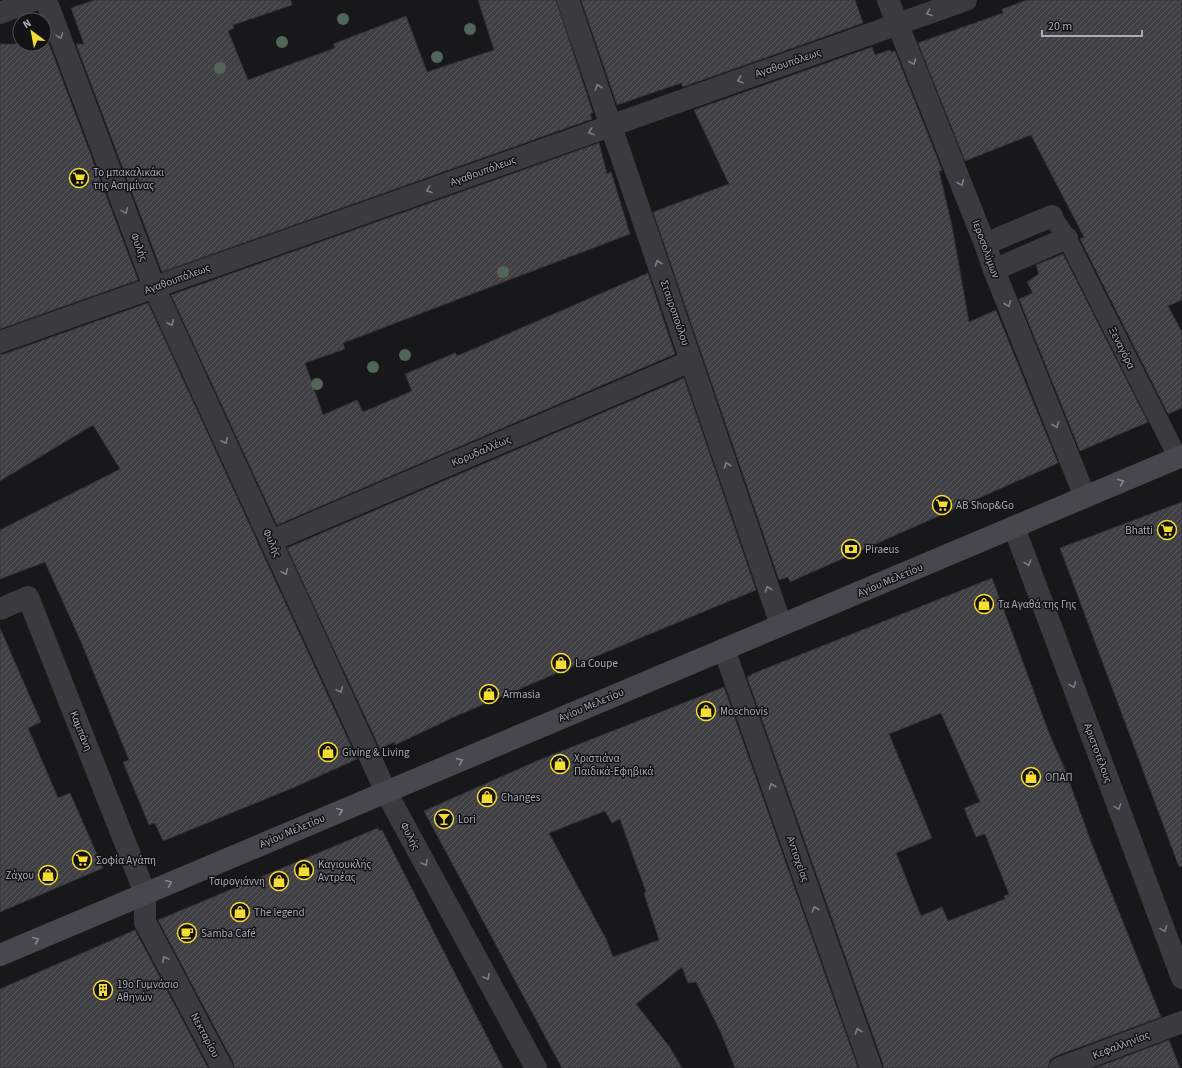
<svg xmlns="http://www.w3.org/2000/svg" width="1182" height="1068" font-family="'Source Sans 3',sans-serif">
<style>
.building{fill:url(#building-hatch);stroke:#323236;fill-rule:evenodd}
.lines{fill:none;stroke-linecap:round;stroke-linejoin:round}
.service{stroke:#3b3a41;stroke-width:19}
.pedestrian{stroke:#3b3a41;stroke-width:22}
.minor{stroke:#3b3a41;stroke-width:22}
.tertiary{stroke:#3b3a41;stroke-width:22}
.secondary{stroke:#46474f;stroke-width:22}
.tree{fill:#516658}
.oneway{stroke:#7e7e8a}
.oneway2{stroke:#878895}
.labels{text-anchor:middle;dominant-baseline:central;stroke-width:3;stroke-linejoin:round;paint-order:stroke}
.street-label{font-size:11px;fill:#aaabba;stroke:#131315}
.poi-label{font-size:11px;fill:#aaabba;stroke:#131315;text-anchor:start}
</style>
<defs>
<pattern id="building-hatch" width="6" height="6" patternUnits="userSpaceOnUse"><rect width="6" height="6" fill="#3f3f44"/><path d="M-1 1l2-2M0 6l6-6M5 7l2-2" fill="none" stroke="#58585d"/></pattern>
</defs>
<rect width="100%" height="100%" fill="#18181a"/>
<path class="building" d="M95 0H291L292 5 233 25 234 28 228 31 248 80 335 48 333 44 406 16 427 72 494 50 478 0H556L593 113 590 114 592 119 162 272 76 44H84L71 8Z
M581 0H855L863 23 683 87 681 83 617 105Z
M1027 0H1182V300L1168 306 1182 332V408L1168 414 1080 239 1084 237 1031 135 965 161 918 43 1003 13 1002 9Z
M0 44H49L138 280 0 329Z
M872 47 875 55 890 50 891 52 895 51 942 170 939 171 952 226 969 322 996 310 1058 463 790 582 788 577 779 580 653 212 729 184 694 110Z
M599 143 607 174 611 172 630 234 343 343 345 349 305 363 323 415 357 400 363 412 412 391 405 374 455 353 457 356 648 273 675 354 277 525 171 295Z
M1063 254 1148 422 1080 451 1019 299 1033 293 1027 282 1039 274 1036 265Z
M148 303 357 759 295 787 163 841 155 823 149 825 123 762 129 760 82 644 45 562 0 579V530L120 469 93 425 0 481V354H4Z
M684 378 756 590 604 653 454 717 395 745 394 742 380 749 287 548Z
M1182 502V866L1179 867 1060 548Z
M992 578 1049 733 1064 767 1091 842 1161 1017 1056 1056 1050 1060 1048 1068H883V1064L747 677 752 675V674ZM941 713 980 802 964 808 976 837 985 834 1009 894 1004 896 1005 899 948 921 942 907 921 916 896 853 932 838 889 734Z
M0 628 41 722 28 728 58 798 70 793 103 868 0 912Z
M724 687 858 1068H735L721 1033 696 982 688 983 682 967 636 1004 669 1046 682 1068H562L424 811 539 760ZM605 811 612 823 620 819 646 892 644 893 659 940 613 957 606 939 549 833Z
M378 828 379 831 382 830 503 1068H234L233 1062 158 920Z
M135 930 208 1068H0V989Z
M1169 1040 1180 1068H1095Z"/>
<g class="lines">
<path class="service" d="M1052 216 1067 238 1178 458"/>
<path class="pedestrian" d="M985 244 1052 216
M994 270 1067 238
M0 609 28 597 145 893"/>
<path class="minor" d="M46 0 154 287 386 792 536 1068
M568 0 781 625
M888 0 985 244 994 270 1085 497
M0 13 34 0
M0 342 966 0
M271 541 691 361
M724 649 871 1068
M145 893V922L222 1068"/>
<path class="tertiary" d="M1014 527 1182 978
M1060 1068 1182 1022"/>
<path class="secondary" d="M0 955 1182 456"/>
</g>
<g class="tree">
<circle cx="343" cy="19" r="6"/>
<circle cx="470" cy="29" r="6"/>
<circle cx="282" cy="42" r="6"/>
<circle cx="437" cy="57" r="6"/>
<circle cx="220" cy="68" r="6"/>
<circle cx="503" cy="272" r="6"/>
<circle cx="405" cy="355" r="6"/>
<circle cx="373" cy="367" r="6"/>
<circle cx="317" cy="384" r="6"/>
</g>
<defs><path id="oneway-chevron" d="M-2-3.5L2.5 0L-2 3.5" fill="none" stroke-width="1.6" stroke-linecap="round" stroke-linejoin="round"/></defs>
<g class="oneway">
<use href="#oneway-chevron" transform="translate(929 13) rotate(160)"/>
<use href="#oneway-chevron" transform="translate(60 36) rotate(69)"/>
<use href="#oneway-chevron" transform="translate(913 62) rotate(68)"/>
<use href="#oneway-chevron" transform="translate(740 80) rotate(161)"/>
<use href="#oneway-chevron" transform="translate(598 87) rotate(-109)"/>
<use href="#oneway-chevron" transform="translate(591 132) rotate(160)"/>
<use href="#oneway-chevron" transform="translate(961 183) rotate(68)"/>
<use href="#oneway-chevron" transform="translate(429 190) rotate(160)"/>
<use href="#oneway-chevron" transform="translate(125 211) rotate(69)"/>
<use href="#oneway-chevron" transform="translate(658 263) rotate(-109)"/>
<use href="#oneway-chevron" transform="translate(1008 304) rotate(68)"/>
<use href="#oneway-chevron" transform="translate(171 323) rotate(65)"/>
<use href="#oneway-chevron" transform="translate(1056 425) rotate(68)"/>
<use href="#oneway-chevron" transform="translate(225 441) rotate(65)"/>
<use href="#oneway-chevron" transform="translate(727 465) rotate(-109)"/>
<use href="#oneway-chevron" transform="translate(1028 563) rotate(70)"/>
<use href="#oneway-chevron" transform="translate(285 572) rotate(65)"/>
<use href="#oneway-chevron" transform="translate(768 589) rotate(-109)"/>
<use href="#oneway-chevron" transform="translate(1073 685) rotate(70)"/>
<use href="#oneway-chevron" transform="translate(340 690) rotate(65)"/>
<use href="#oneway-chevron" transform="translate(772 786) rotate(-109)"/>
<use href="#oneway-chevron" transform="translate(1118 807) rotate(70)"/>
<use href="#oneway-chevron" transform="translate(425 863) rotate(62)"/>
<use href="#oneway-chevron" transform="translate(815 909) rotate(-109)"/>
<use href="#oneway-chevron" transform="translate(1164 929) rotate(70)"/>
<use href="#oneway-chevron" transform="translate(165 959) rotate(-118)"/>
<use href="#oneway-chevron" transform="translate(487 977) rotate(62)"/>
<use href="#oneway-chevron" transform="translate(858 1031) rotate(-109)"/>
</g>
<g class="oneway2">
<use href="#oneway-chevron" transform="translate(1121 482) rotate(-23)"/>
<use href="#oneway-chevron" transform="translate(460 761) rotate(-23)"/>
<use href="#oneway-chevron" transform="translate(340 811) rotate(-23)"/>
<use href="#oneway-chevron" transform="translate(169 883) rotate(-23)"/>
<use href="#oneway-chevron" transform="translate(36 940) rotate(-23)"/>
</g>
<defs>
<symbol id="supermarket-ring" viewBox="-11 -11 22 22"><circle r="9.5" fill="#131315" stroke="#f4dc35" stroke-width="1.5"/><path d="M-6-5.5h2.5l.6 2H6L4.5 2H-2.5L-4.4-4H-6ZM-1.5 3.2a1.3 1.3 0 1 0 .1 0ZM3 3.2a1.3 1.3 0 1 0 .1 0Z" fill="#f4dc35"/></symbol>
<symbol id="bank-ring" viewBox="-11 -11 22 22"><circle r="9.5" fill="#131315" stroke="#f4dc35" stroke-width="1.5"/><path d="M-6-4H6V4H-6ZM0-2.3a2.3 2.3 0 1 0 0 4.6a2.3 2.3 0 1 0 0-4.6Z" fill="#f4dc35"/></symbol>
<symbol id="shop-ring" viewBox="-11 -11 22 22"><circle r="9.5" fill="#131315" stroke="#f4dc35" stroke-width="1.5"/><path d="M-5-2.5h2.3a2.7 3.5 0 0 1 5.4 0H5L5.5 6h-11ZM-1.5-2.5h3a1.5 2.3 0 0 0-3 0Z" fill="#f4dc35"/></symbol>
<symbol id="bar-ring" viewBox="-11 -11 22 22"><circle r="9.5" fill="#131315" stroke="#f4dc35" stroke-width="1.5"/><path d="M-6-5H6L.8 .8V4.5H3.5V6h-7V4.5H-.8V.8Z" fill="#f4dc35"/></symbol>
<symbol id="cafe-ring" viewBox="-11 -11 22 22"><circle r="9.5" fill="#131315" stroke="#f4dc35" stroke-width="1.5"/><path d="M-5.5-4.5H6V0H3Q3 3.5 0 3.5H-2.5Q-5.5 3.5-5.5 0ZM3-3.2v2h1.7v-2ZM-6 4.5H4V6H-6Z" fill="#f4dc35"/></symbol>
<symbol id="building-ring" viewBox="-11 -11 22 22"><circle r="9.5" fill="#131315" stroke="#f4dc35" stroke-width="1.5"/><path d="M-4-6H4V6H1V3H-1V6H-4ZM-2.5-4.3h1.7v1.8h-1.7ZM.8-4.3h1.7v1.8H.8ZM-2.5-1h1.7V.8h-1.7ZM.8-1h1.7V.8H.8Z" fill="#f4dc35"/></symbol>
</defs>
<g fill-rule="evenodd">
<use href="#supermarket-ring" x="68" y="167" width="22" height="22"/>
<use href="#supermarket-ring" x="931" y="494" width="22" height="22"/>
<use href="#supermarket-ring" x="1156" y="519" width="22" height="22"/>
<use href="#bank-ring" x="840" y="538" width="22" height="22"/>
<use href="#shop-ring" x="973" y="593" width="22" height="22"/>
<use href="#shop-ring" x="550" y="652" width="22" height="22"/>
<use href="#shop-ring" x="478" y="683" width="22" height="22"/>
<use href="#shop-ring" x="695" y="700" width="22" height="22"/>
<use href="#shop-ring" x="317" y="741" width="22" height="22"/>
<use href="#shop-ring" x="549" y="753" width="22" height="22"/>
<use href="#shop-ring" x="1020" y="766" width="22" height="22"/>
<use href="#shop-ring" x="476" y="786" width="22" height="22"/>
<use href="#bar-ring" x="433" y="808" width="22" height="22"/>
<use href="#supermarket-ring" x="71" y="849" width="22" height="22"/>
<use href="#shop-ring" x="293" y="859" width="22" height="22"/>
<use href="#shop-ring" x="37" y="864" width="22" height="22"/>
<use href="#shop-ring" x="268" y="870" width="22" height="22"/>
<use href="#shop-ring" x="229" y="901" width="22" height="22"/>
<use href="#cafe-ring" x="176" y="922" width="22" height="22"/>
<use href="#building-ring" x="92" y="979" width="22" height="22"/>
</g>
<g class="labels">
<g class="street-label">
<text transform="translate(788 63) rotate(-19)">Αγαθουπόλεως</text>
<text transform="translate(483 171) rotate(-20)">Αγαθουπόλεως</text>
<text transform="translate(139 247) rotate(69)">Φυλής</text>
<text transform="translate(986 249) rotate(70)">Ιεροσολύμων</text>
<text transform="translate(177 279) rotate(-20)">Αγαθουπόλεως</text>
<text transform="translate(675 313) rotate(71)">Σταυροπούλου</text>
<text transform="translate(1122 348) rotate(63)">Ξεναγόρα</text>
<text transform="translate(481 451) rotate(-23)">Κορυδαλλέως</text>
<text transform="translate(272 543) rotate(65)">Φυλής</text>
<text transform="translate(890 580) rotate(-23)">Αγίου Μελετίου</text>
<text transform="translate(591 705) rotate(-23)">Αγίου Μελετίου</text>
<text transform="translate(81 731) rotate(68)">Καμπάνη</text>
<text transform="translate(1098 753) rotate(70)">Αριστοτέλους</text>
<text transform="translate(292 831) rotate(-23)">Αγίου Μελετίου</text>
<text transform="translate(410 836) rotate(62)">Φυλής</text>
<text transform="translate(798 859) rotate(71)">Αντιοχείας</text>
<text transform="translate(205 1035) rotate(62)">Νεκταρίου</text>
<text transform="translate(1121 1045) rotate(-21)">Κεφαλληνίας</text>
</g>
<g class="poi-label">
<text x="93" y="172">Το μπακαλικάκι<tspan x="93" dy="13">της Ασημίνας</tspan></text>
<text x="956" y="505">ΑΒ Shop&amp;Go</text>
<text x="1153" y="530" text-anchor="end">Bhatti</text>
<text x="865" y="549">Piraeus</text>
<text x="998" y="604">Τα Αγαθά της Γης</text>
<text x="575" y="663">La Coupe</text>
<text x="503" y="694">Armasia</text>
<text x="720" y="711">Moschovis</text>
<text x="342" y="752">Giving &amp; Living</text>
<text x="574" y="758">Χριστιάνα<tspan x="574" dy="13">Παιδικά-Εφηβικά</tspan></text>
<text x="1045" y="777">ΟΠΑΠ</text>
<text x="501" y="797">Changes</text>
<text x="458" y="819">Lori</text>
<text x="96" y="860">Σοφία Αγάπη</text>
<text x="318" y="864">Καγιουκλής<tspan x="318" dy="13">Αντρέας</tspan></text>
<text x="34" y="875" text-anchor="end">Ζάχου</text>
<text x="265" y="881" text-anchor="end">Τσιρογιάννη</text>
<text x="254" y="912">The legend</text>
<text x="201" y="933">Samba Café</text>
<text x="117" y="984">19o Γυμνάσιο<tspan x="117" dy="13">Αθηνών</tspan></text>
</g>
</g>
<g transform="translate(32 32) rotate(328)"><circle r="19" fill="#131315" stroke="#4f5057"/>
<path d="M0-3L7 15L0 10L-7 15Z" fill="#f4dc35"/>
<text y="-6" font-size="11" font-weight="bold" text-anchor="middle" fill="#aaabba">N</text>
</g>
<path d="M1042 30v6h100v-6" fill="none" stroke="#aaabba" stroke-width="2"/>
<text x="1048" y="30" font-size="12" fill="#aaabba" stroke="#131315" stroke-width="3" paint-order="stroke">20 m</text>
</svg>
